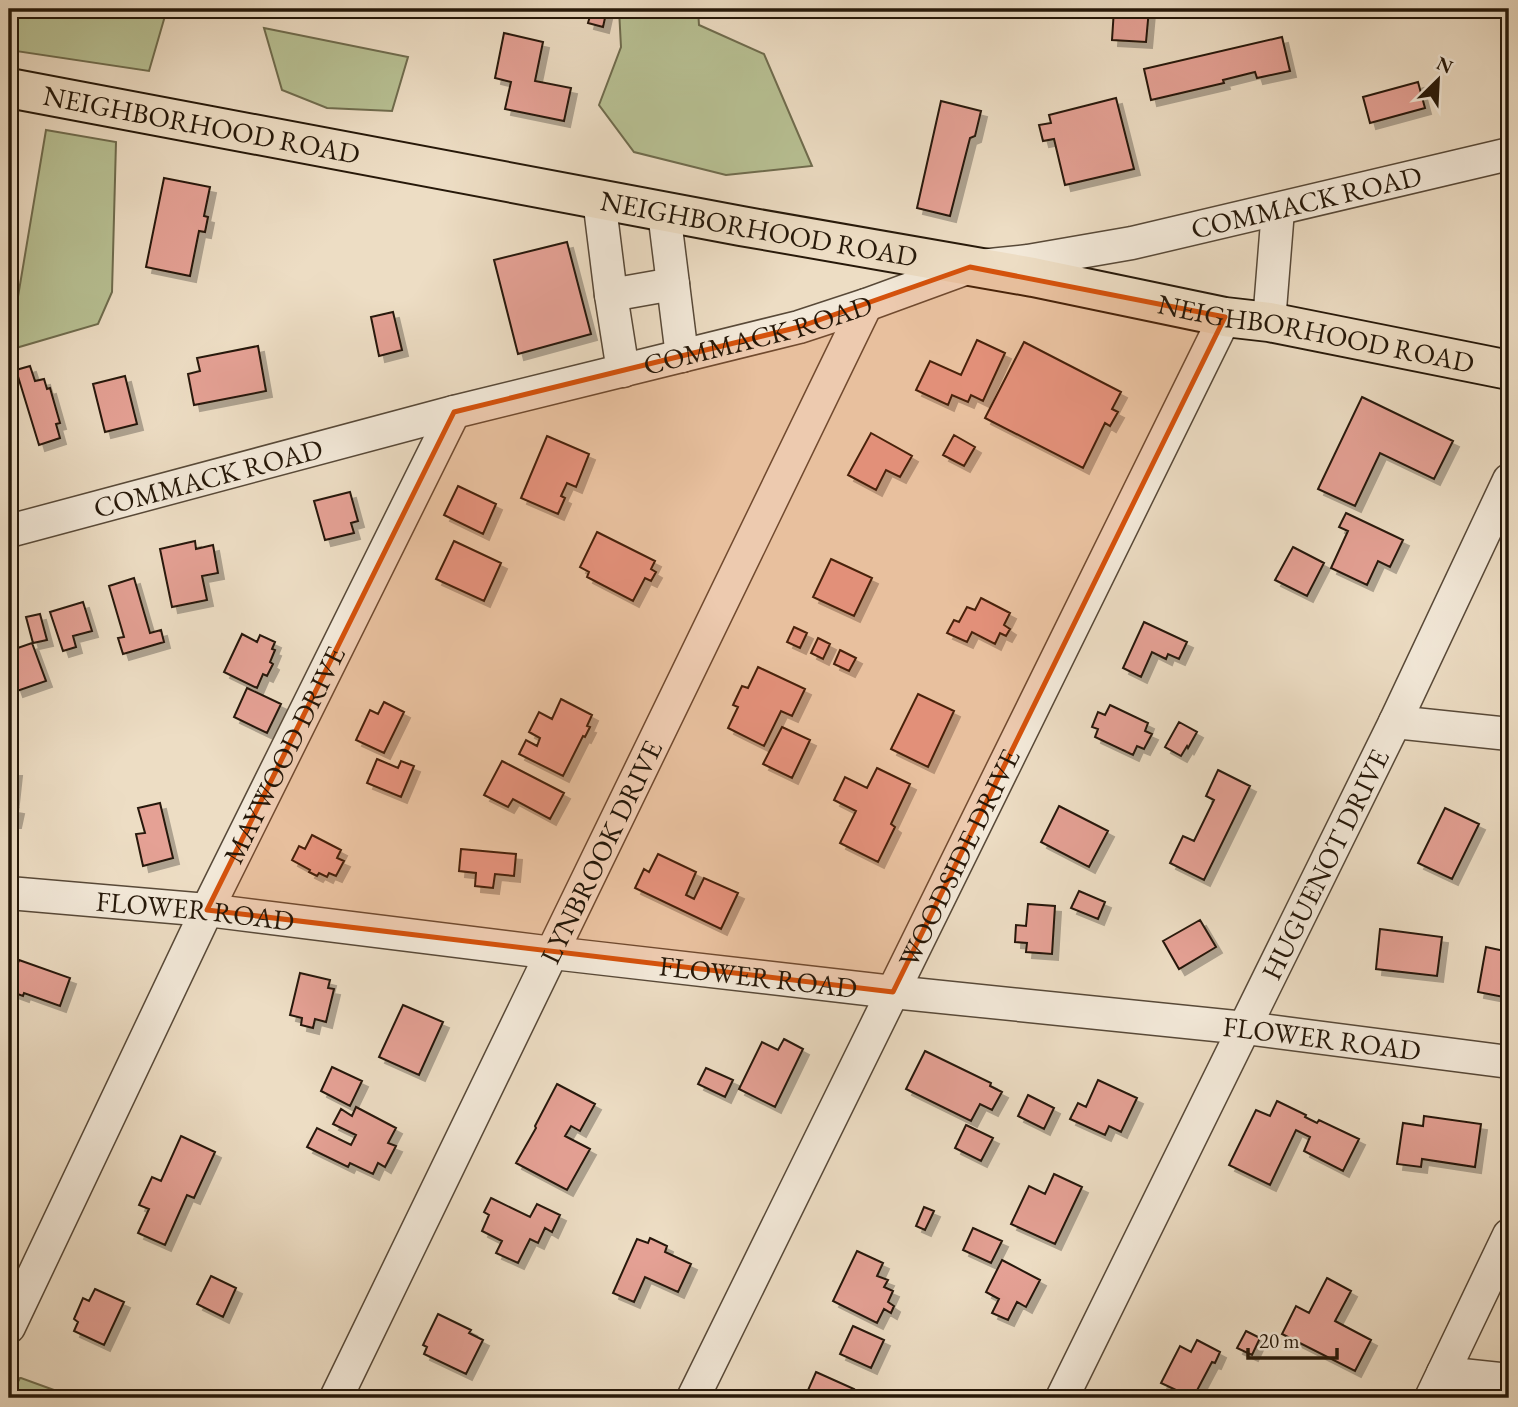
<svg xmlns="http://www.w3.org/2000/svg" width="1518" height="1407" font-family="'EB Garamond',serif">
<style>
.green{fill:#b8c194;stroke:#6f6c4e;stroke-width:2}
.building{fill:#e5a195;stroke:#261809;stroke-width:2;filter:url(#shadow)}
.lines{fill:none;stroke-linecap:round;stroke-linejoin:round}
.minor-casing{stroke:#584938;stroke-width:35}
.major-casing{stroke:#261809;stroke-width:42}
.minor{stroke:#f3e9d9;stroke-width:32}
.major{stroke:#edddc4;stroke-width:38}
.marked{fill:#d5520c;fill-opacity:0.2;stroke:#d5520c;stroke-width:5;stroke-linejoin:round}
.labels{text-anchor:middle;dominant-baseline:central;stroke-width:5;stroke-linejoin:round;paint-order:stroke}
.street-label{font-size:28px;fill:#261809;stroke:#f3e9d9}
</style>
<defs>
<filter id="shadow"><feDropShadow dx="6" dy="6" stdDeviation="0" flood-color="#0004"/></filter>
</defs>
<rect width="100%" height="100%" fill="#edddc4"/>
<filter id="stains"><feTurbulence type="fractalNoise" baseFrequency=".00286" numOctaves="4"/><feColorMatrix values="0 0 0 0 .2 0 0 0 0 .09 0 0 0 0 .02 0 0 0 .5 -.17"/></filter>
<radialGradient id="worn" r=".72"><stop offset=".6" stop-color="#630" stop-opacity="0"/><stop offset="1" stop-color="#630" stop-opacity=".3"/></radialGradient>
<path class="green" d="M9 9H167L149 71 9 50Z
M619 9H698L699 25 764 54 812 166 726 175 634 152 599 105 621 47Z
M264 28 408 57 392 111 327 108 282 90Z
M46 130 116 142 112 292 98 324 9 350Z
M20 1378H21L76 1398H9Z"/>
<path class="building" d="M592 9H607L603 27 588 23Z
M1114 9H1149L1146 42 1112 40Z
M504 33 543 42 535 81 571 88 564 121 505 109 511 82 495 78Z
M1282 37 1290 71 1257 78 1255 72 1223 80 1224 83 1151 100 1144 69Z
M1418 82 1425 108 1370 123 1363 97Z
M1116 98 1134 169 1065 185 1054 139 1043 141 1039 125 1051 123 1049 115Z
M941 101 981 111 975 136 970 138 950 216 917 208Z
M164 178 210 187 204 216 208 217 205 232 199 231 190 276 146 267Z
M567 242 591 334 518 354 494 260Z
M393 312 402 350 379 356 371 317Z
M977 340 1005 353 983 401 971 395 968 402 952 395 948 405 916 390 930 361 961 375Z
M1024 342 1121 392 1112 409 1118 412 1110 426 1105 423 1083 468 985 418Z
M258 346 266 391 194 405 188 374 200 371 197 358Z
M30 366 35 381 44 379 47 389 50 388 60 423 56 424 60 438 39 445 16 370Z
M125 376 137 424 105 432 93 384Z
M1362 397 1453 441 1434 479 1380 453 1355 506 1318 489Z
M871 433 912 456 900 477 886 470 876 490 848 475Z
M954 435 975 447 964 466 943 455Z
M547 436 589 454 576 487 567 483 561 496 565 498 558 514 521 498Z
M458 486 496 504 483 534 444 515Z
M350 492 358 521 351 523 354 533 325 540 314 501Z
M1346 513 1403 540 1390 567 1378 561 1367 585 1331 568 1348 531 1339 527Z
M597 532 655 561 651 569 656 572 651 581 645 578 633 601 587 577 589 572 580 567Z
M195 541 196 549 213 545 218 573 202 576 207 600 172 607 160 549Z
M454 541 501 563 484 601 436 579Z
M1293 547 1324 563 1307 596 1275 580Z
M831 559 872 578 854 616 813 597Z
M134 578 150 633 161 630 164 642 123 654 118 638 124 637 109 586Z
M981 598 1010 613 1004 625 1010 629 1006 636 1000 633 995 644 972 632 967 642 947 633 954 620 959 622 967 607 975 610Z
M83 602 92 631 73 636 76 647 63 651 50 612Z
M40 614 47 640 33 643 26 617Z
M1144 622 1187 642 1179 659 1168 654 1166 659 1152 652 1141 677 1123 668Z
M794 627 807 633 800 648 787 642Z
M242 634 257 642 260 635 275 642 272 649 275 650 270 662 273 664 267 676 263 674 257 688 224 672Z
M818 638 830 644 823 659 811 653Z
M32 643 46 681 17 691 9 668V651Z
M840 650 856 658 849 671 834 664Z
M758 667 805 689 792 716 781 711 764 746 728 728 738 707 733 705 742 686 748 688Z
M247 688 281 704 267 733 234 717Z
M918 694 954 711 928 767 891 749Z
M561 699 592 715 587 726 590 727 585 737 583 736 563 776 519 754 526 740 537 746 540 738 529 732 539 712 552 719Z
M384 702 404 712 384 753 356 740 370 710 378 714Z
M1110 705 1148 723 1145 731 1152 734 1144 749 1137 746 1133 755 1095 737 1098 729 1092 727 1098 712 1105 715Z
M1179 722 1197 732 1188 748 1187 746 1181 756 1165 747Z
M782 727 810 740 792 778 763 764Z
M377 759 398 768 401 761 414 766 401 797 367 783Z
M502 761 564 793 550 819 513 799 508 807 484 795Z
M877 768 910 784 891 824 895 827 878 862 840 843 856 811 834 800 845 777 867 788Z
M9 770H16L12 807 18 808 15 822H9Z
M1218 770 1250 786 1204 880 1170 863 1183 836 1194 841 1214 800 1206 796Z
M160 803 173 858 143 866 136 834 145 833 138 808Z
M1059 806 1108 831 1089 867 1041 842Z
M1445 808 1479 824 1452 879 1418 863Z
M312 835 341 850 337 858 344 861 336 876 329 873 327 877 319 873 317 876 309 872 310 870 292 860 299 846 305 849Z
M461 849 516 854 514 876 495 874 493 888 475 886 476 873 459 871Z
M658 854 696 872 686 895 694 899 704 878 738 893 721 929 635 888 644 869 649 872Z
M1079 891 1105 902 1098 919 1071 908Z
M1028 904 1055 906 1052 954 1026 952 1027 943 1015 942 1016 925 1026 926Z
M1200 920 1216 947 1179 969 1163 941Z
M1380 929 1442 937 1437 976 1376 969Z
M1486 947 1509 952V998L1478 992Z
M19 960 70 978 60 1006 24 993 23 996 9 991Z
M300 973 330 980 328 988 334 989 326 1022 315 1019 313 1028 301 1025 302 1018 290 1015Z
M403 1005 443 1022 419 1075 379 1057Z
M784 1039 803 1049 775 1107 739 1089 762 1042 778 1050Z
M925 1051 991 1083 990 1086 1002 1092 992 1110 980 1104 971 1121 906 1089Z
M332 1067 362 1081 350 1106 321 1091Z
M706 1068 733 1080 725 1097 698 1084Z
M1098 1080 1137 1098 1121 1132 1109 1126 1105 1135 1070 1119 1078 1103 1086 1107Z
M557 1084 595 1104 580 1131 571 1126 565 1136 590 1149 567 1190 516 1163 536 1128 535 1126Z
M1028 1095 1054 1108 1044 1129 1018 1116Z
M1277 1101 1306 1115 1305 1117 1317 1123 1319 1120 1359 1139 1343 1171 1304 1151 1310 1137 1296 1130 1270 1185 1229 1165 1256 1110 1270 1116Z
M356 1107 396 1128 388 1143 396 1146 385 1167 378 1163 373 1174 350 1163 348 1167 307 1147 317 1128 351 1145 356 1135 333 1124 341 1109 352 1116Z
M1424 1116 1481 1124 1475 1167 1422 1159 1421 1167 1397 1164 1403 1123 1423 1126Z
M966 1125 993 1138 981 1161 955 1148Z
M181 1136 215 1152 194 1198 187 1195 165 1245 138 1233 149 1209 139 1205 152 1177 161 1181Z
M1054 1174 1082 1187 1055 1244 1011 1224 1029 1186 1045 1194Z
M491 1198 530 1217 537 1204 560 1215 552 1232 545 1228 538 1243 530 1239 518 1263 496 1253 502 1241 482 1231 489 1215 484 1212Z
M924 1207 934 1211 925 1230 916 1226Z
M973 1228 1002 1241 991 1263 963 1250Z
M650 1238 667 1246 665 1252 691 1264 678 1292 645 1277 634 1302 613 1293 637 1239 648 1243Z
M857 1251 883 1263 877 1276 888 1280 884 1287 893 1291 888 1302 894 1306 891 1313 884 1309 877 1323 833 1301Z
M1002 1260 1040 1280 1026 1307 1017 1302 1008 1320 992 1313 999 1299 986 1292Z
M211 1276 236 1288 223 1317 197 1304Z
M1327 1278 1351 1291 1335 1321 1371 1340 1355 1371 1282 1334 1296 1306 1309 1313Z
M95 1289 124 1302 104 1345 74 1331 78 1322 74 1319 83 1298 89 1301Z
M438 1314 471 1330 469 1333 483 1340 466 1374 424 1354 427 1347 423 1345Z
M853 1326 884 1340 871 1368 840 1354Z
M1246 1331 1260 1338 1252 1355 1237 1348Z
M1197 1340 1220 1352 1215 1363 1212 1362 1193 1398 1161 1383 1180 1346 1191 1352Z
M816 1372 854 1389 850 1398 805 1397Z"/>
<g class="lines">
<defs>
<g id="minor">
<path d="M599 199 611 295 623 371"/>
<path d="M664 212 682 356"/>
<path d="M611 295 673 284"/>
<path d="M1269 322 1278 210"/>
<path id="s1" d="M9 531 454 412 799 327 866 305 970 267 1028 261 1132 243 1509 154"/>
<path d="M1395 722 1509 734"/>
<path id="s2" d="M9 893 207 910 553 953 893 992 1245 1028 1509 1062"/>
<path id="s3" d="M9 1327 207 910 454 412"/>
<path d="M1443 1373 1509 1380"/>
<path id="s4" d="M336 1398 866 305"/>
<path id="s5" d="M693 1398 1225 317"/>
<path id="s6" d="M1062 1398 1395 722 1509 480"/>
<path d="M1431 1398 1509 1235"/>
</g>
<g id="major">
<path id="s7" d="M9 88 741 226 1033 277 1225 317 1269 322 1509 370"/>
</g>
</defs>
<use href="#minor" class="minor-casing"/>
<use href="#major" class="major-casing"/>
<use href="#minor" class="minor"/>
<use href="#major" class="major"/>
</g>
<path class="marked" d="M970 267 1225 317 893 992 207 910 454 412 799 327Z"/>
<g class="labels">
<g class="street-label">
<text stroke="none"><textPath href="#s7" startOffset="196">NEIGHBORHOOD ROAD</textPath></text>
<text stroke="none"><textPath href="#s1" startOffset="1340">COMMACK ROAD</textPath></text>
<text stroke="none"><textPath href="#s7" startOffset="763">NEIGHBORHOOD ROAD</textPath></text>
<text stroke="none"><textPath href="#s7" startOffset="1330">NEIGHBORHOOD ROAD</textPath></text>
<text stroke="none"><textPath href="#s1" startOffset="774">COMMACK ROAD</textPath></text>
<text stroke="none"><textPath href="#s1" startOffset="206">COMMACK ROAD</textPath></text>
<text stroke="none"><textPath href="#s3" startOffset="635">MAYWOOD DRIVE</textPath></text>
<text stroke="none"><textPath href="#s4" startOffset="607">LYNBROOK DRIVE</textPath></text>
<text stroke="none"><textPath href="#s5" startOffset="602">WOODSIDE DRIVE</textPath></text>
<text stroke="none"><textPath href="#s6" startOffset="595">HUGUENOT DRIVE</textPath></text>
<text stroke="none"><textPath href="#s2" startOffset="187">FLOWER ROAD</textPath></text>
<text stroke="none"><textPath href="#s2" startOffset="754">FLOWER ROAD</textPath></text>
<text stroke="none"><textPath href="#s2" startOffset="1321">FLOWER ROAD</textPath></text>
</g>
</g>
<rect width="1518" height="1407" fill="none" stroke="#edddc4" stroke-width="35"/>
<rect x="10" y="10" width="1497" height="1386" fill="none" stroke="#261809" stroke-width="3.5"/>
<rect x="18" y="18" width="1483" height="1372" fill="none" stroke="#261809" stroke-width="2"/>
<g transform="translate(1438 80) rotate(24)" stroke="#f3e9d9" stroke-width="5" paint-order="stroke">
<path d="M0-5L12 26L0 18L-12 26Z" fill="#261809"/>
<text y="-10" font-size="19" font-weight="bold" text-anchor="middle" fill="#261809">N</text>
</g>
<path d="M1248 1348v10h89v-10" fill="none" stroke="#261809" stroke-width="3.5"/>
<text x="1259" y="1348" font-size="21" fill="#261809" stroke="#f3e9d9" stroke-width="5" paint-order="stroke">20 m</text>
<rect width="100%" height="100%" filter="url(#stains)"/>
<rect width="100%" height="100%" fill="url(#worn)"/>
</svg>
